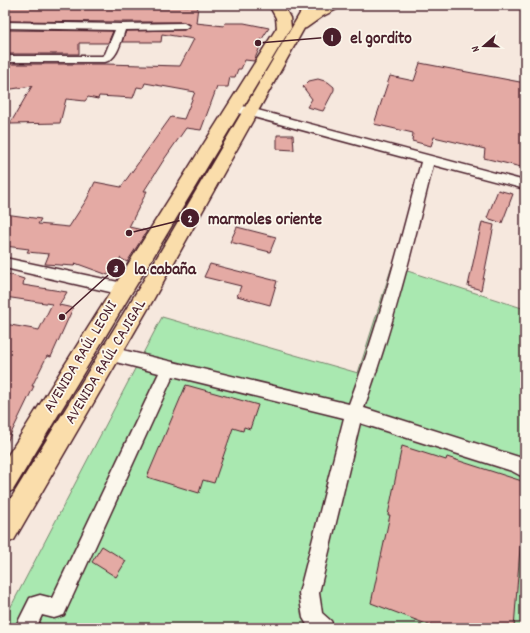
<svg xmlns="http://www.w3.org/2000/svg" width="530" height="633" font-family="Dekko,sans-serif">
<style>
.green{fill:#a9e8b0;stroke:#7a846e}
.building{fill:#e4aaa4;stroke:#4a1f2b}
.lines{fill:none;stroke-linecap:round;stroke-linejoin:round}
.minor-casing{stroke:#4a1f2b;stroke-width:3}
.major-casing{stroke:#4a1f2b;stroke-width:3}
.highway-casing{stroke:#4a1f2b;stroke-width:3}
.minor{fill:#fbf7ec;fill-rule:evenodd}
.major{fill:#faddab;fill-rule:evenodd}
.highway{fill:#faddab;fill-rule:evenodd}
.labels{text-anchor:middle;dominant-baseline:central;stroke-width:3.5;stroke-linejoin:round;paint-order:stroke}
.street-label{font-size:16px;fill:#4a1f2b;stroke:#fbf7ec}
.leader{fill:none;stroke:#4a1f2b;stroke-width:1.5}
.callout-dot{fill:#4a1f2b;stroke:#fbf7ec;stroke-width:1.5}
.mark-label{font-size:12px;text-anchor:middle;font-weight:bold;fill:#fff}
.callout-label{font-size:17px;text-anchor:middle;font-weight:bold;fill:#4a1f2b;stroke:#fbf7ec;stroke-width:3.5;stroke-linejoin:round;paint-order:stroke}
</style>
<rect width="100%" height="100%" fill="#f6e8de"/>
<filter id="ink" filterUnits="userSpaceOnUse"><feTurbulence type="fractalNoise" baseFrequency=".025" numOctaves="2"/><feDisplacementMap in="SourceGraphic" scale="8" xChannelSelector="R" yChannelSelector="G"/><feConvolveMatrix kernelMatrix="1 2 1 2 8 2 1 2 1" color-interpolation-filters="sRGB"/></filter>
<g filter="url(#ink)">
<path class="green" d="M392 266 525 309V628H5V618L162 317 358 373Z"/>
<path class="building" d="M10 5 198 6 196 23 224 26 225 23H244L269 28 260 42H262L254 61 245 60 241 69H238L235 77H230L228 87H217L201 130 186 128 165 158 144 191H147L129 227 147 231 127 262 120 258 108 275 75 263 74 266 45 264 49 254 27 252 29 249 5 246V214L41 219 38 224 69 227 87 199 95 182 121 187 171 117 184 119 195 92 145 83 143 88 137 87 133 98 99 96 98 99 88 97 85 101 66 99 60 123 10 124 32 86 5 90V64H105L180 66 194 39 162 34 161 42H122L126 31 184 30 190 25 184 22H121L5 21Z
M5 30 113 31 108 43H79V54H5Z
M420 63 525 83V168L484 158 485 149 434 137 431 146 412 141 413 133 374 124 390 76 414 81Z
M318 79 328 82 334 87V90L323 111 307 107 312 99 303 87 309 81Z
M277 135H293L294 150 277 149Z
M498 190 513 194 502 223 487 218Z
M482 222 494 225 481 290 468 286Z
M237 227 276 237 270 252 230 242Z
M210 264 277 281 270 305 237 296 241 286 204 277Z
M5 273 24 279 23 285 67 292 59 305 73 308 51 357 47 356 32 386H34L5 446V324L39 330 52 304 5 297Z
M186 385 258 405 250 429 244 427 243 431 233 428 214 483 203 480 199 493 147 477Z
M402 446 446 460 447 457 525 482 514 628H437L371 603 390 515H388Z
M102 546 126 561 116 577 92 562Z"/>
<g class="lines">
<defs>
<path id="minor" d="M5 22 121 24 184 23 189 26 184 29 125 30C121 41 118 59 105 62H5V56H102L105 54 115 30 5 28Z
M235 104 525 181V189L433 165C413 247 392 329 364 408L522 458 525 459V478L512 471 360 423 319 593 322 613 331 621 334 628H309L303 618 299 593 344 418 173 376 64 615 54 618 42 615 36 628H15L30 598 40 595 52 598 53 596 159 373 104 359 102 354 104 349 110 347 349 404C379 325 400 243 421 162L231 111 229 108 231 105Z
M5 258 123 283 128 285 130 289 128 293 123 295 5 268Z"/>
<path id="major" d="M305 5H317L153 300 14 540 5 544V508L139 288Z
M283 25 288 26 290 29 13 490 5 494V460L276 29 278 26Z"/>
<path id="highway" d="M269 5H283L290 18 291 28 289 31 284 32 279 31 277 28 276 18Z
M323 5H341L339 8 323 16 306 28 301 29 296 28 294 25 296 22Z"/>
</defs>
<use href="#minor" class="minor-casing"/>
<use href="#major" class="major-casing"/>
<use href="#highway" class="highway-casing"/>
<use href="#minor" class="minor"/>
<use href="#major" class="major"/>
<use href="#highway" class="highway"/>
</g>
</g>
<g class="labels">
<g class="street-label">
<text transform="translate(81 357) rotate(-59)">AVENIDA RAÚL LEONI</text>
<text transform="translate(106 362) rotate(-59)">AVENIDA RAÚL CAJIGAL</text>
</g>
</g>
<path class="leader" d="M258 43L332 37M129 233L190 218M62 317L116 268"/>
<g class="callout-dot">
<circle cx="258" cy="43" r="4"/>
<circle cx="129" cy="233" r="4"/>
<circle cx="62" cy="317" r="4"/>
<circle cx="332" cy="37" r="10"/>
<circle cx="190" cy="218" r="10"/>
<circle cx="116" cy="268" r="10"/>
</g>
<g class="mark-label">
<text x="332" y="41">1</text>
<text x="190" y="222">2</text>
<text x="116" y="272">3</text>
</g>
<g class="callout-label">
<text x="381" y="43">el gordito</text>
<text x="265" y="224">marmoles oriente</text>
<text x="165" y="274">la cabaña</text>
</g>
<rect width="530" height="633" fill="none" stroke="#fbf7ec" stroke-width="20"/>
<rect x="10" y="10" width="510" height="613" fill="none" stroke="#4a1f2b" stroke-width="1.5" filter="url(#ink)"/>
<g transform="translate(484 46) rotate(250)" stroke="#fbf7ec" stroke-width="3" paint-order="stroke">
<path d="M0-3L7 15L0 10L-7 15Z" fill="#4a1f2b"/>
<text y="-6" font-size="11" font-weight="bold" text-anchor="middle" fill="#4a1f2b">N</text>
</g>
</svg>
